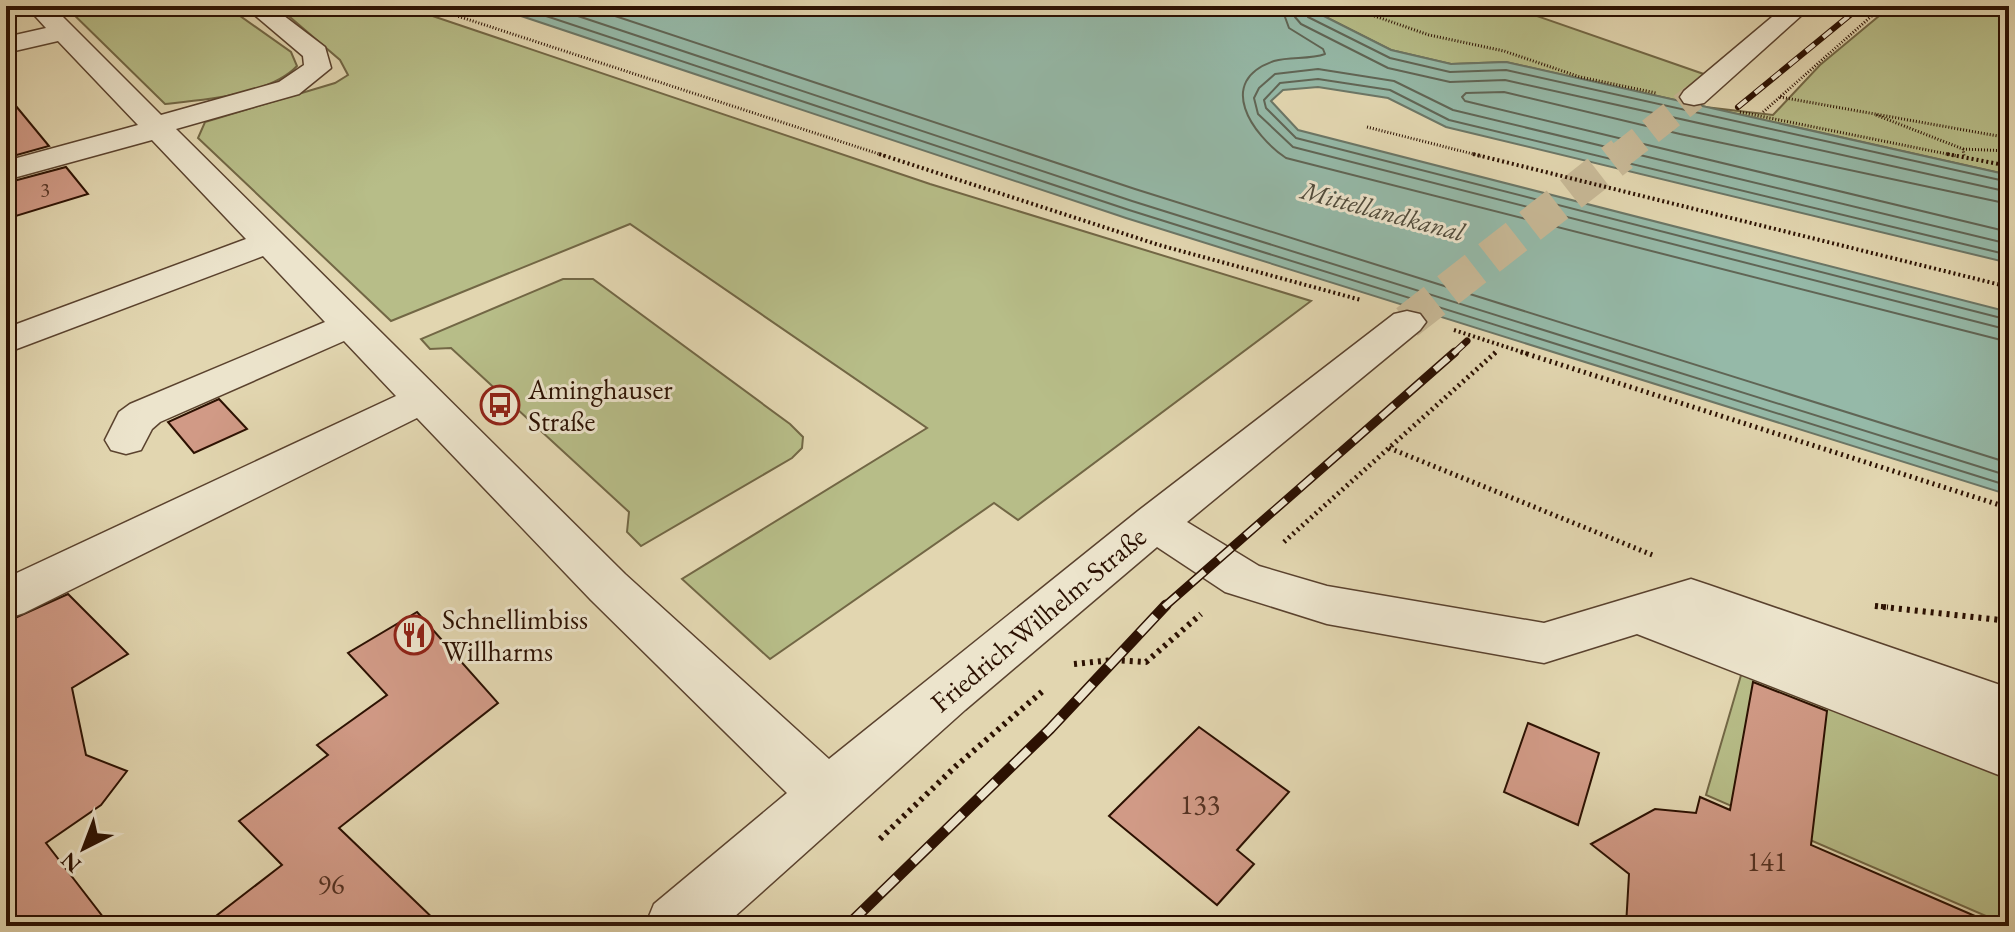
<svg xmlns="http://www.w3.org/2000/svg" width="2015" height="932" font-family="'EB Garamond',serif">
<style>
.green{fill:#b7bd88;stroke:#726745;stroke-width:2}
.water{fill:#95b9a8;stroke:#6b7666;stroke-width:2}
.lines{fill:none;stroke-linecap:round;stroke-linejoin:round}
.shore{stroke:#606555;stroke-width:2}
.building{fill:#d19a86;stroke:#2c1102;stroke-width:2}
.minor-tunnel-far1{stroke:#c7b896;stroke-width:27;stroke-dasharray:27 13;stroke-linecap:butt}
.minor-tunnel{stroke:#c7b896;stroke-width:35;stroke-dasharray:35 17;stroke-linecap:butt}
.minor-casing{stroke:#5a422e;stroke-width:3}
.path-far3{stroke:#2c1102;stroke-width:3;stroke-dasharray:1 2;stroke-linecap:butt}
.path-far2{stroke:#2c1102;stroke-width:4;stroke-dasharray:2 3;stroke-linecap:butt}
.path-far1{stroke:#2c1102;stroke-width:5;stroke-dasharray:2 4;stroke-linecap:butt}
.path{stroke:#2c1102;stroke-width:6;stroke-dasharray:3 5;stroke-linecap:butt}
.minor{fill:#ece4cc;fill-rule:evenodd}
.rail-far3-casing{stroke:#2c1102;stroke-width:6}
.rail-far2-casing{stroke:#2c1102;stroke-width:7}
.rail-far1-casing{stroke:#2c1102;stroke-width:9}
.rail-casing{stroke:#2c1102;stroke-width:11}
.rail-far3{stroke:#ece4cc;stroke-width:4;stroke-dasharray:11;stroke-linecap:butt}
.rail-far2{stroke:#ece4cc;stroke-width:5;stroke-dasharray:14;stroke-linecap:butt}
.rail-far1{stroke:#ece4cc;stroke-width:6;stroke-dasharray:18;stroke-linecap:butt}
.rail{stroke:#ece4cc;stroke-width:8;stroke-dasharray:23;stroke-linecap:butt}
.labels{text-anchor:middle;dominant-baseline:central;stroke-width:6;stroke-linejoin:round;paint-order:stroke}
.far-number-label{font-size:20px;fill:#553323}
.far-water-label{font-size:26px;font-style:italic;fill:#514c3c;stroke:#ece4cc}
.poi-label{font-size:28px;fill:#2c1102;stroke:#ece4cc;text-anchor:start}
.street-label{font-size:28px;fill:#2c1102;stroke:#ece4cc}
.near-number-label{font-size:28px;fill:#553323}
</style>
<rect width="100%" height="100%" fill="#e2d6b0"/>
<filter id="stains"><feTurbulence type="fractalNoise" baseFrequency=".0025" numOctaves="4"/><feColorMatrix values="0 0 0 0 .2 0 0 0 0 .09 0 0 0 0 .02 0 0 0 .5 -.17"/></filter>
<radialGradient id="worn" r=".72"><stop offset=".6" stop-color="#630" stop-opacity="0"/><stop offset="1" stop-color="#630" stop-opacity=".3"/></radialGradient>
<path class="green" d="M65 6H226L291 52 297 66C270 95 203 100 165 104Z
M277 6H403L930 184 1311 301 1018 520 994 503 770 659 682 579 927 428 630 224 391 321 198 138 205 122 335 83 348 75 340 60Z
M1304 6H1508L1718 79 1688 105 1773 115 1820 65 1891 6H2009V175L1506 62 1451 64 1391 50Z
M563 279H593L790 424 803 437 802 448 792 458 641 546 627 532 629 512 451 348 430 349 421 339Z
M1758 617 2009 710V926L1706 795Z"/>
<path class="water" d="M491 6H1304L1391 50 1451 64 1506 62 2009 175V263L1446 127 1388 98 1318 87 1283 90 1271 101 1298 130 2009 312V495L1126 218Z"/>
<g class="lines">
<path class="shore" d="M516 6 1129 210 2009 486
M548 6 1132 201 2009 476
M585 6 1135 189 2009 463
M1281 6 1289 28 1323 49 1325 54C1309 60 1291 56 1274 61 1215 81 1252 135 1286 158L2009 342
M1293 6 1295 17 1301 24 1388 68 1450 82 1505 80 2009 192
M1303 6 1308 17 1390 58 1450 72 1506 70 2009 182
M2009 204 1680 134 1504 92 1466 93 1462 97 1465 101 2009 232
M2009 244 1453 110 1394 81 1318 69 1275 74 1259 88 1254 98 1258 114 1293 147 2009 330
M2009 255 1449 120 1390 90 1318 79 1280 83 1264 100 1266 108 1296 138 2009 320"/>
</g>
<path class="building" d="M6 94 49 146 6 158Z
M66 167 88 194 6 219V183Z
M219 399 247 429 194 453 168 422Z
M68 594 128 654 72 688 86 755 127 771 101 805 46 843 110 926H6V622Z
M417 612 498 703 339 828 441 926H203L282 865 239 821 328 755 317 745 387 695 348 653Z
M1753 682 1827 711 1811 845 1998 926H1626L1629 874 1591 844 1655 809 1696 813 1700 797 1730 810Z
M1528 723 1599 753 1578 825 1504 792Z
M1199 727 1289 792 1237 850 1254 864 1217 905 1109 816Z"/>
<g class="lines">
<path class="minor-tunnel-far1" d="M1619 156 1694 97"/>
<path class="minor-tunnel" d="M1407 322 1622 154"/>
<defs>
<path id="minor" d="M26 6H52L161 115 279 82 304 65 303 56 244 6H271L325 47 331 68 299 94 176 129 625 574 829 759 1138 511 1394 314 1407 311 1420 314 1426 322 1420 330 1187 522 1259 566 1327 586 1544 623 1691 579 1709 585 2009 688V779L1637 634 1544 663 1327 624 1225 592 1157 547 965 710 724 926H645L654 904 787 793 591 600 417 418 24 613 6 619V578L396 396 344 341 160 422 152 429 141 450 126 454 111 450 105 440 119 412 130 404 325 322 263 256 6 353V328L246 239 152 140 6 180V161L138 125 58 41 6 53V37L46 28Z
M1785 6H1812L1704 103 1694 105 1684 103 1680 97 1684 91Z"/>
</defs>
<use href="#minor" class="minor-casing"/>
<path class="path-far3" d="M427 6 885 156
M1346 6 1429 35 1504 51 1580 77 1656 93
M1780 97 2009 138
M1740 112 1957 156
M1763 112 1883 6
M1876 115 1963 149 1964 156
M1367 127 1481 156
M1963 149 2009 151"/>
<path class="path-far2" d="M879 154 1159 245 1361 300
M1473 154 2009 287
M1947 154 2009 166
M1454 330 1528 354
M1494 354 1497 351"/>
<path class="path-far1" d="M1521 352 2009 508
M1389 448 1655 556
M1284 542 1496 352
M1875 606 1888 607"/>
<path class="path" d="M1875 606 2009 621
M1074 664 1113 660 1146 662 1201 614
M880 839 956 766 1045 689"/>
<use href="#minor" class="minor"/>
<defs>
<path id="rail-far3" d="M1738 107 1861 6"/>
<path id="rail-far2" d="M1453 354 1467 341"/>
<path id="rail-far1" d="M1164 607 1455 352"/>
<path id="rail" d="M847 926 1050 729 1166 605"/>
</defs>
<use href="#rail-far3" class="rail-far3-casing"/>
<use href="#rail-far2" class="rail-far2-casing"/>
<use href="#rail-far1" class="rail-far1-casing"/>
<use href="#rail" class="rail-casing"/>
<use href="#rail-far3" class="rail-far3"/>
<use href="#rail-far2" class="rail-far2"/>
<use href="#rail-far1" class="rail-far1"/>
<use href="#rail" class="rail"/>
</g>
<defs>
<symbol id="bus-ring" viewBox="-11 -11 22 22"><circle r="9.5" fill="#ece4cc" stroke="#8f2418" stroke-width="1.5"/><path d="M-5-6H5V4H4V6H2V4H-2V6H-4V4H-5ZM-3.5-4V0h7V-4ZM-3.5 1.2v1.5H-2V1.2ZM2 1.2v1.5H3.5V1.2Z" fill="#8f2418"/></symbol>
<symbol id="restaurant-ring" viewBox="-11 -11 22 22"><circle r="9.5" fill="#ece4cc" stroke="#8f2418" stroke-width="1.5"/><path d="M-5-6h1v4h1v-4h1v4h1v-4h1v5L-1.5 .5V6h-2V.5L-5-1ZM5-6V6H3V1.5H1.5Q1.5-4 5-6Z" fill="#8f2418"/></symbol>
</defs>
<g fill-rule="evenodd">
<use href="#bus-ring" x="478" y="383" width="44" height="44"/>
<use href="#restaurant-ring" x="392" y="613" width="44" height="44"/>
</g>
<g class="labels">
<g class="far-number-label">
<text x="45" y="190">3</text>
</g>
<g class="far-water-label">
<text transform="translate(1383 211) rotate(15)">Mittellandkanal</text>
</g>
<g class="poi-label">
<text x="528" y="389">Aminghauser<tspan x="528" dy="32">Straße</tspan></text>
<text x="442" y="619">Schnellimbiss<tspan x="442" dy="32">Willharms</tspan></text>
</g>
<g class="street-label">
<text transform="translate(1038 619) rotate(-40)">Friedrich-Wilhelm-Straße</text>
</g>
<g class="near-number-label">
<text x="1200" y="804">133</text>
<text x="1767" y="861">141</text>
<text x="331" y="884">96</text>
</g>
</g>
<rect width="2015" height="932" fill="none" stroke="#e2d6b0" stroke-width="32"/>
<rect x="8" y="8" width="1999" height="916" fill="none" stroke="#2c1102" stroke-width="4"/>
<rect x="16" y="16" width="1983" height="900" fill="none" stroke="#2c1102" stroke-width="2"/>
<g transform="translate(84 848) rotate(222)" stroke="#ece4cc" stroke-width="6" paint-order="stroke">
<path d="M0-6L14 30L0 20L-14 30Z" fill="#2c1102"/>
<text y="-12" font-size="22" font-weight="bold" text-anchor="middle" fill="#2c1102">N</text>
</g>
<rect width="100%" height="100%" filter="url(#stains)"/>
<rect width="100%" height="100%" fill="url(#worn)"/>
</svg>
